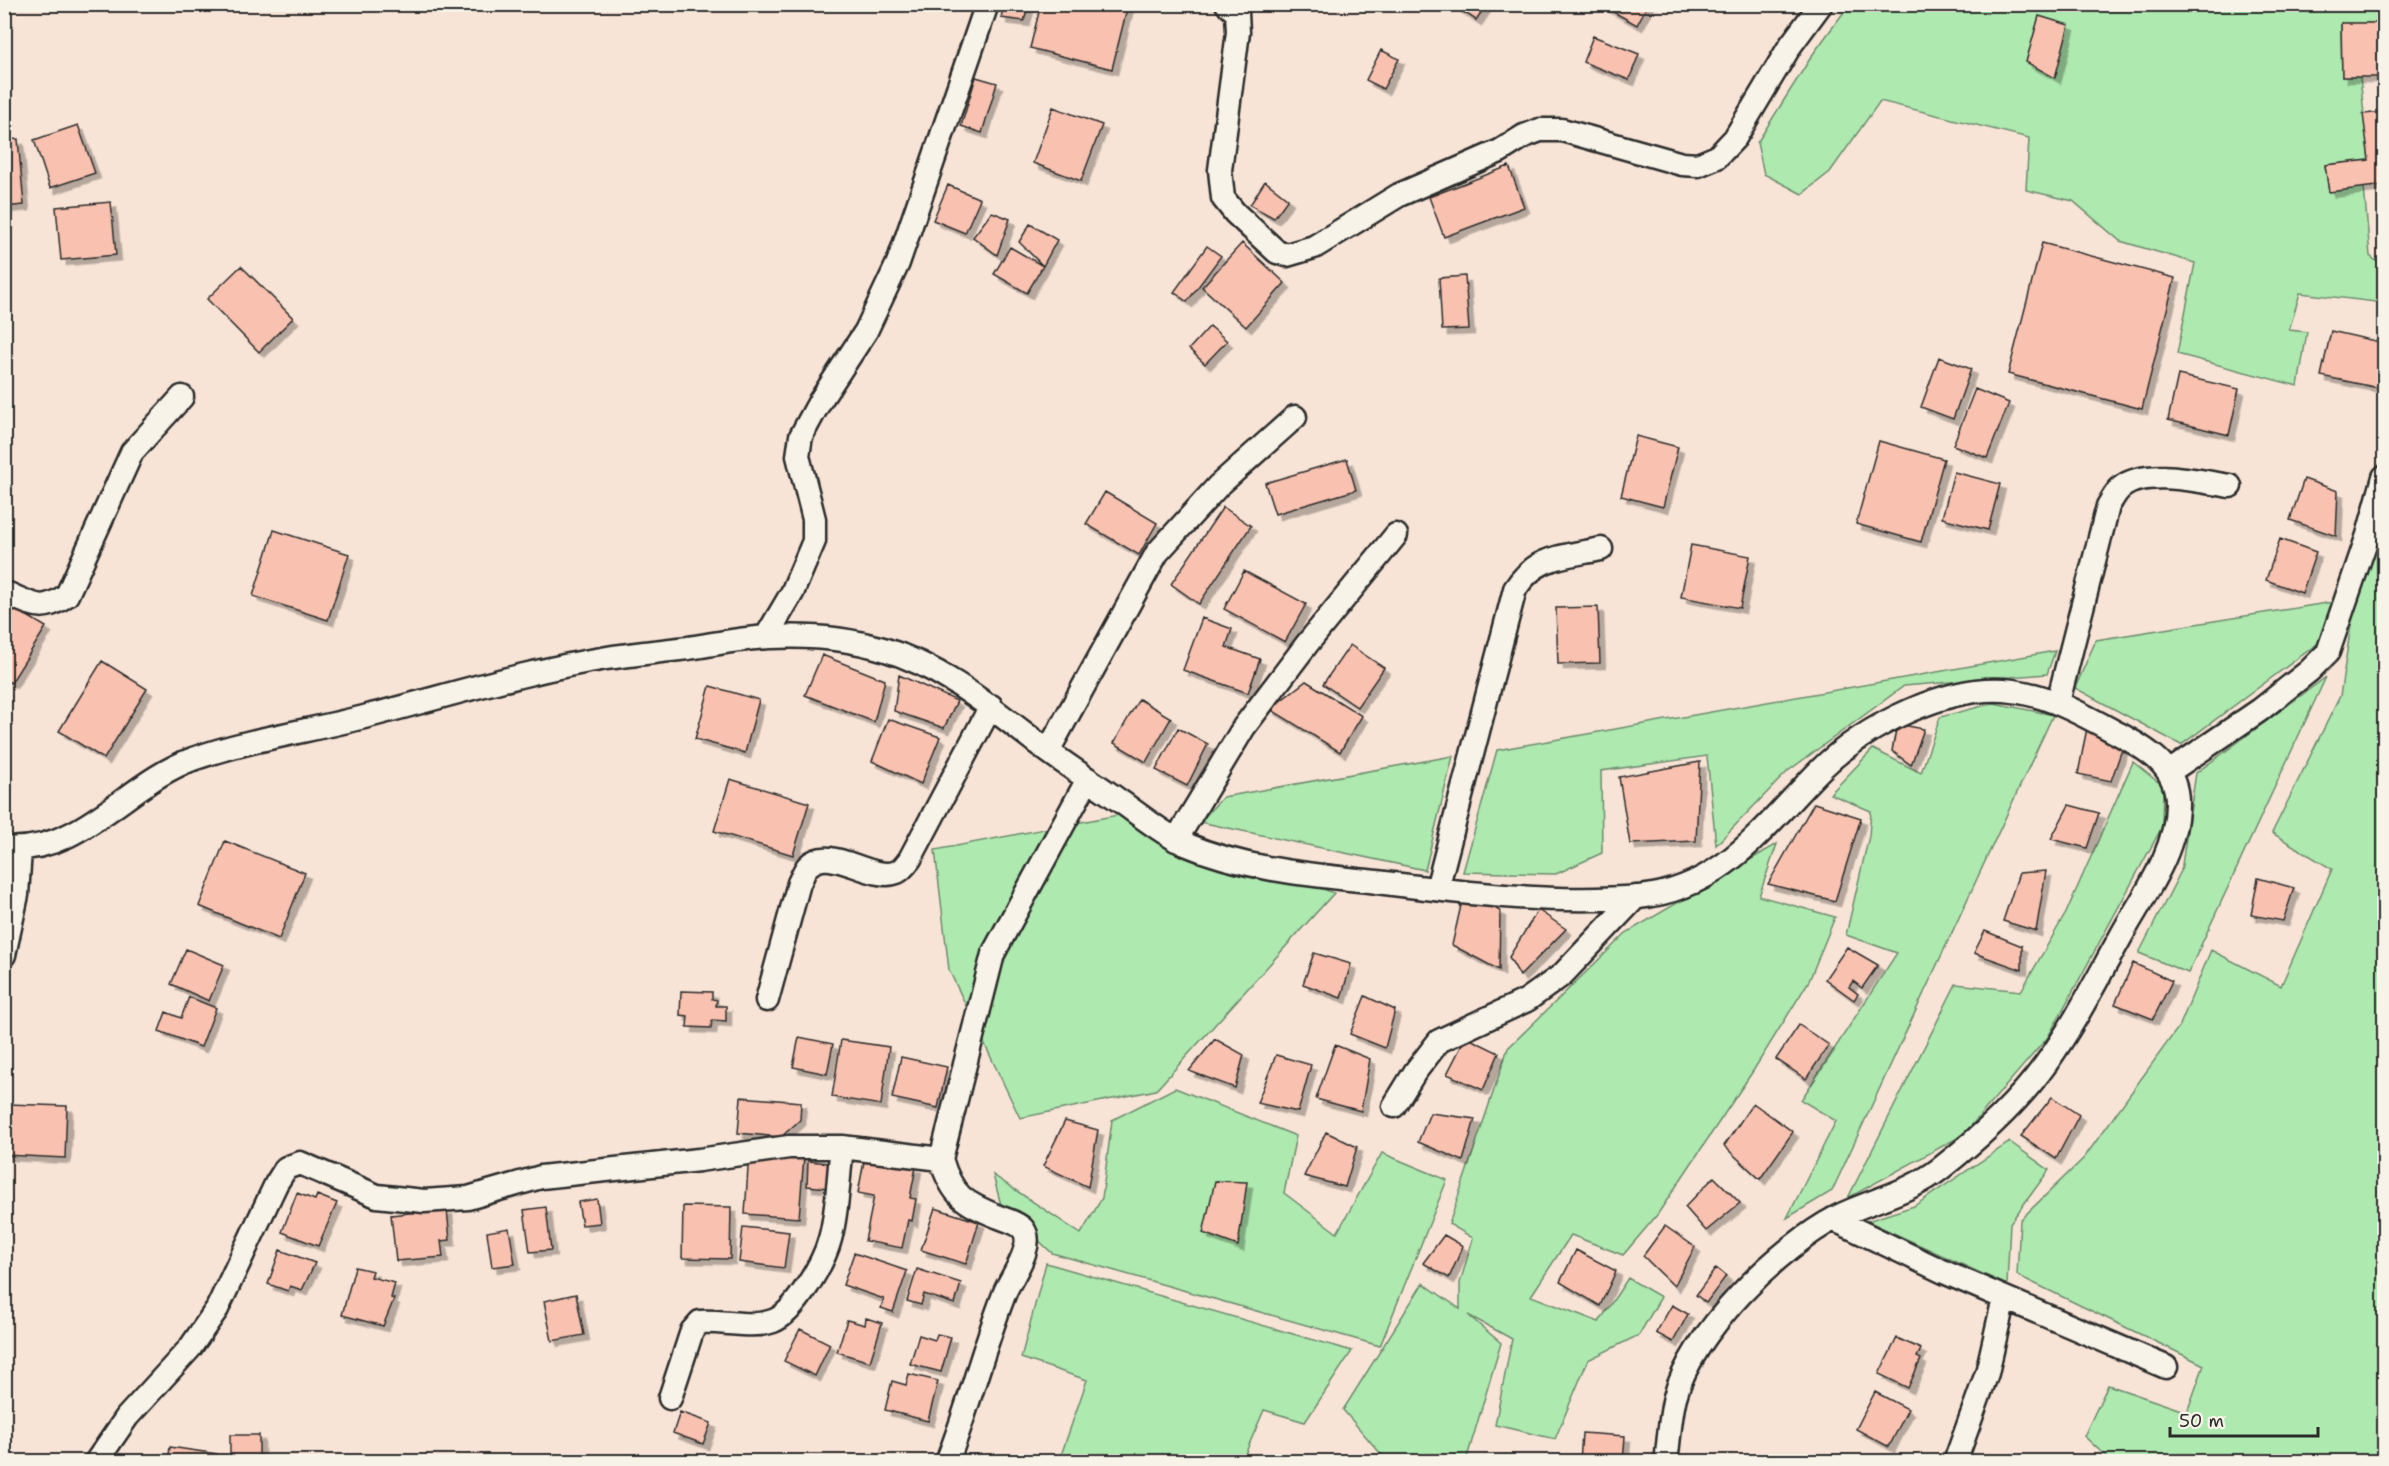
<svg xmlns="http://www.w3.org/2000/svg" width="2389" height="1466" font-family="'Shantell Sans',sans-serif">
<style>
.green{fill:#aee9af;stroke:#6c8a6d;stroke-width:1.5}
.building{fill:#f9c1af;stroke:#2b2b2b;stroke-width:1.5;filter:url(#shadow)}
.lines{fill:none;stroke-linecap:round;stroke-linejoin:round}
.street-casing{stroke:#2b2b2b;stroke-width:27}
.street{stroke:#f7f3e8;stroke-width:22}
</style>
<defs>
<filter id="shadow"><feDropShadow dx="5.5" dy="5.5" stdDeviation="0" flood-color="#0004"/></filter>
</defs>
<rect width="100%" height="100%" fill="#f8e4d7"/>
<filter id="ink" filterUnits="userSpaceOnUse"><feTurbulence type="fractalNoise" baseFrequency=".0167" numOctaves="2"/><feDisplacementMap in="SourceGraphic" scale="12" xChannelSelector="R" yChannelSelector="G"/><feConvolveMatrix kernelMatrix="1 2 1 2 8 2 1 2 1" color-interpolation-filters="sRGB"/></filter>
<g filter="url(#ink)">
<path class="green" d="M1849 5H2384V23H2341L2342 77H2360L2369 160 2325 166 2329 192 2364 187 2370 256 2384 267V303L2300 293 2289 330 2307 332 2298 386 2177 354 2195 263 2120 241 2073 201 2026 190 2029 138 1880 101 1830 172 1802 194 1764 174 1757 143 1813 54Z
M2363 549 2384 555V1461H2111L2084 1436 2108 1385 2187 1412 2204 1365 2017 1275 2020 1220 2084 1158 2180 1025 2211 950 2281 986 2332 869 2272 833 2340 696Z
M2333 602 2321 641 2181 745 2075 688 2096 640Z
M2055 651 2047 674 1904 686 1788 771 1716 845 1707 756 1601 771 1602 853 1556 874 1463 872 1497 750Z
M2326 677 2188 973 2139 953 2181 871 2196 773Z
M1994 703 2053 715 1832 1191 1787 1218 1836 1121 1801 1100 1897 953 1846 935 1869 836 1871 811 1830 794 1873 749 1921 773 1940 717Z
M1453 756 1425 870 1200 822 1223 797Z
M2133 762 2163 786 2162 827 2048 1037 1963 1135 1848 1198 1956 984 2021 991 2066 913Z
M1118 815 1334 893 1156 1090 1020 1118 949 970 935 850Z
M1777 844 1759 896 1835 917 1809 981 1753 1071 1657 1215 1623 1255 1571 1235 1531 1296 1599 1322 1628 1278 1661 1297 1639 1335 1588 1360 1555 1439 1495 1425 1512 1339 1468 1315 1501 1343 1466 1461H1387L1343 1410 1423 1283 1460 1309V1283L1473 1238 1449 1224 1508 1048 1626 933Z
M1175 1088 1296 1136 1284 1193 1337 1233 1382 1153 1447 1180 1380 1346 1052 1253 1001 1205 993 1175 1081 1234 1102 1198 1112 1120Z
M2010 1142 2049 1170 2010 1223 2007 1285 1867 1221 1914 1206Z
M1046 1263 1352 1351 1305 1422 1264 1410 1242 1461H1059L1087 1380 1021 1358Z"/>
<path class="building" d="M1004 4H1029L1024 21 1001 18Z
M1041 4 1128 5 1112 69 1030 48Z
M1451 4H1485L1486 5 1476 20Z
M1599 4H1648L1637 25Z
M2039 16 2069 25 2055 78 2026 62Z
M2341 23H2384V77H2342Z
M1593 36 1639 54 1629 80 1583 62Z
M1381 50 1399 59 1383 89 1366 80Z
M976 77 997 83 982 133 961 126Z
M1053 107 1102 125 1081 181 1033 163Z
M2384 112V185L2329 192 2325 165 2369 160 2363 114Z
M78 125 95 173 50 188 34 140Z
M18 139 24 205 4 207V140Z
M1509 166 1524 207 1444 237 1429 197Z
M1265 181 1288 199 1274 218 1250 205Z
M948 185 980 199 965 233 933 220Z
M111 202 116 255 61 260 56 207Z
M992 212 1010 219 997 255 973 237Z
M1030 224 1057 240 1043 266 1019 242Z
M1242 243 1285 283 1246 327 1202 287Z
M2042 243 2175 278 2142 409 2008 374Z
M1207 246 1221 256 1187 302 1174 292Z
M1010 247 1043 266 1027 293 994 274Z
M241 266 293 318 259 352 207 299Z
M1465 276 1469 329 1442 330 1439 278Z
M1210 326 1227 341 1205 364 1189 349Z
M2331 331 2384 343V362L2379 388 2321 376Z
M1939 357 1971 369 1953 419 1921 407Z
M2178 375 2239 389 2229 435 2168 420Z
M1975 389 2009 403 1987 458 1953 445Z
M1636 436 1678 447 1663 507 1621 496Z
M1879 441 1944 459 1921 542 1856 524Z
M1347 459 1356 490 1275 514 1265 483Z
M1954 472 2000 484 1988 530 1942 518Z
M2304 479 2338 491 2336 536 2290 520Z
M1105 492 1157 523 1139 555 1086 524Z
M1223 507 1251 526 1199 604 1171 584Z
M274 530 349 554 328 620 253 596Z
M2280 539 2316 552 2302 593 2266 580Z
M1691 545 1750 556 1740 608 1681 597Z
M1244 571 1306 604 1285 642 1224 609Z
M4 602 46 627 11 683 4 679Z
M1598 607 1600 663 1558 664 1556 608Z
M1202 618 1232 629 1226 647 1260 659 1248 693 1183 670Z
M1350 645 1384 668 1357 707 1323 684Z
M822 655 885 680 874 722 805 695Z
M102 661 147 689 104 759 59 731Z
M899 675 957 701 944 728 894 711Z
M1306 681 1362 716 1340 752 1270 709Z
M710 686 759 700 745 753 695 739Z
M1139 699 1171 718 1146 762 1114 743Z
M888 719 940 737 921 784 872 761Z
M1897 724 1924 729 1911 765 1892 751Z
M1178 728 1208 744 1187 786 1156 770Z
M2087 728 2126 738 2111 781 2078 774Z
M1700 762 1696 841 1630 844 1619 777Z
M730 779 809 803 793 855 714 831Z
M1814 803 1861 818 1835 901 1768 884Z
M2069 805 2099 813 2087 848 2051 839Z
M225 841 305 873 279 939 199 906Z
M2046 871 2036 931 2003 921 2019 873Z
M2258 878 2294 888 2283 921 2251 915Z
M1464 892 1500 911 1499 970 1452 945Z
M1538 910 1566 929 1520 976 1509 957Z
M1985 931 2022 946V970L1974 953Z
M1847 947 1878 965 1862 988 1853 981 1849 987 1858 994 1854 1000 1825 979Z
M186 949 224 965 209 1001 171 984Z
M1314 953 1351 964 1341 998 1303 984Z
M2133 963 2172 981 2153 1019 2115 1004Z
M681 991 712 992V999L717 1000 716 1006H726V1021L712 1020 711 1028 687 1027 688 1016 680 1015Z
M1365 996 1395 1010 1385 1048 1350 1034Z
M189 997 216 1008 201 1047 159 1031 166 1012 181 1018Z
M1799 1025 1829 1045 1806 1079 1776 1059Z
M799 1037 833 1044 827 1074 793 1067Z
M1466 1037 1499 1053 1483 1090 1447 1074Z
M1215 1039 1244 1055 1235 1088 1189 1071Z
M841 1040 889 1047 881 1105 832 1097Z
M1335 1045 1370 1059 1361 1111 1316 1099Z
M1276 1055 1311 1065 1298 1112 1257 1103Z
M901 1057 947 1067 938 1108 892 1098Z
M741 1097 801 1102 800 1120 781 1137 738 1133Z
M2052 1097 2079 1115 2056 1159 2021 1136Z
M1753 1103 1793 1132 1760 1179 1724 1146Z
M7 1104 67 1106 65 1158 4 1155Z
M1430 1113 1475 1119 1463 1161 1418 1142Z
M1065 1121 1098 1130 1088 1187 1043 1166Z
M1326 1132 1357 1147 1345 1187 1304 1176Z
M749 1152 804 1156 799 1218 745 1214Z
M865 1156 916 1167 910 1198 916 1199 912 1221 908 1220 902 1248 865 1241 874 1196 858 1193Z
M808 1161 829 1163 828 1188 807 1186Z
M1714 1177 1740 1203 1706 1231 1685 1207Z
M1215 1181 1247 1182 1238 1246 1203 1233Z
M297 1193 315 1200 317 1195 337 1203 318 1246 282 1232Z
M597 1199 600 1223 582 1225 578 1202Z
M683 1206 731 1207 730 1259 682 1258Z
M546 1207 551 1250 530 1252 524 1210Z
M935 1208 979 1222 966 1264 921 1250Z
M447 1209 450 1240 441 1241 443 1257 396 1261 391 1215Z
M1665 1226 1695 1247 1674 1286 1643 1256Z
M743 1227 789 1232 784 1268 739 1262Z
M509 1228 515 1264 492 1267 487 1232Z
M1444 1235 1463 1246 1449 1278 1423 1263Z
M280 1250 315 1263 302 1290 290 1286 288 1291 268 1284Z
M1576 1250 1616 1271 1600 1306 1560 1282Z
M854 1253 907 1271 893 1312 881 1308 884 1299 843 1285Z
M355 1267 373 1271 371 1277 395 1283 391 1298 394 1299 383 1326 342 1315Z
M1716 1268 1726 1276 1706 1303 1696 1295Z
M917 1269 961 1283 955 1304 924 1294 921 1305 907 1301Z
M576 1294 584 1335 552 1341 544 1301Z
M1672 1305 1688 1314 1673 1342 1656 1333Z
M866 1318 882 1323 870 1362 837 1352 847 1320 865 1325Z
M800 1329 830 1344 815 1376 784 1361Z
M937 1334 951 1337 941 1372 910 1364 919 1335 935 1340Z
M1897 1338 1921 1349 1917 1357 1921 1359 1908 1388 1879 1374Z
M909 1374 938 1381 928 1421 885 1410 892 1381 906 1385Z
M1875 1392 1908 1409 1889 1447 1856 1429Z
M680 1412 711 1423 703 1444 673 1433Z
M1582 1433 1625 1436 1623 1462H1580Z
M230 1435H259V1462H230Z
M170 1447 217 1454 216 1462H168Z"/>
<g class="lines">
<defs>
<path id="street" d="M1227 4 1237 13 1238 32 1220 170 1223 198 1235 213 1277 252 1287 255 1314 247 1399 195 1500 151 1524 136 1540 130H1562L1682 164 1698 165 1717 157 1735 138 1790 46 1821 4
M4 595 8 594C34 605 42 613 67 595L132 452 182 397
M766 637 792 593 814 541V519L798 456 801 436 820 401 866 331 898 263 987 4
M2058 702 2108 506C2112 500 2116 491 2122 487 2146 468 2202 482 2230 486
M1048 751 1157 553 1218 486 1295 417
M2169 772 2260 710 2309 671 2328 652 2368 535 2384 477
M1176 840 1244 727 1307 644 1396 535
M4 848C81 855 126 783 193 759 249 739 310 731 368 716 447 696 526 671 607 658 634 654 661 651 688 648 715 644 742 638 770 637 807 635 847 638 883 649 947 668 997 713 1049 752 1071 768 1094 783 1117 799 1139 814 1161 833 1185 844 1246 870 1312 875 1377 882 1463 893 1552 904 1639 897 1724 889 1765 825 1821 769 1864 726 1951 682 2013 691 2052 696 2085 716 2119 734 2148 750 2178 767 2177 804 2177 853 2142 897 2120 938 2096 981 2074 1025 2045 1065 2017 1104 1977 1140 1940 1169 1909 1193 1871 1200 1837 1217 1779 1247 1692 1333 1675 1397 1670 1417 1669 1440 1666 1462
M1437 889 1515 589C1537 555 1563 557 1601 549
M4 955 17 895 20 850
M767 1000 799 883C802 878 804 870 808 866 830 843 872 883 897 872 902 870 907 863 910 859L991 706
M1394 1106 1415 1072 1439 1041 1527 1000 1562 975 1636 897
M1833 1219 1944 1272 2166 1367
M670 1398 692 1331 700 1322C724 1320 750 1329 773 1321 795 1313 824 1262 830 1239 838 1211 838 1177 842 1147
M96 1462 127 1417 190 1348 217 1309 276 1184 286 1168 300 1163 377 1196 424 1201 468 1198 541 1177 699 1160 789 1147H842L941 1159
M947 1462C969 1406 983 1348 1005 1292 1011 1277 1036 1245 1023 1229 1018 1223 1006 1220 999 1217 964 1203 952 1196 941 1159L993 954 1088 779
M1955 1462 1987 1373 2004 1298"/>
</defs>
<use href="#street" class="street-casing"/>
<use href="#street" class="street"/>
</g>
</g>
<rect width="2389" height="1466" fill="none" stroke="#f7f3e8" stroke-width="24"/>
<rect x="12" y="12" width="2365" height="1442" fill="none" stroke="#2b2b2b" stroke-width="2" filter="url(#ink)"/>
<path d="M2170 1427v9h148v-9" fill="none" stroke="#2b2b2b" stroke-width="3"/>
<text x="2179" y="1427" font-size="18" fill="#2b2b2b" stroke="#f7f3e8" stroke-width="4.5" paint-order="stroke">50 m</text>
</svg>
